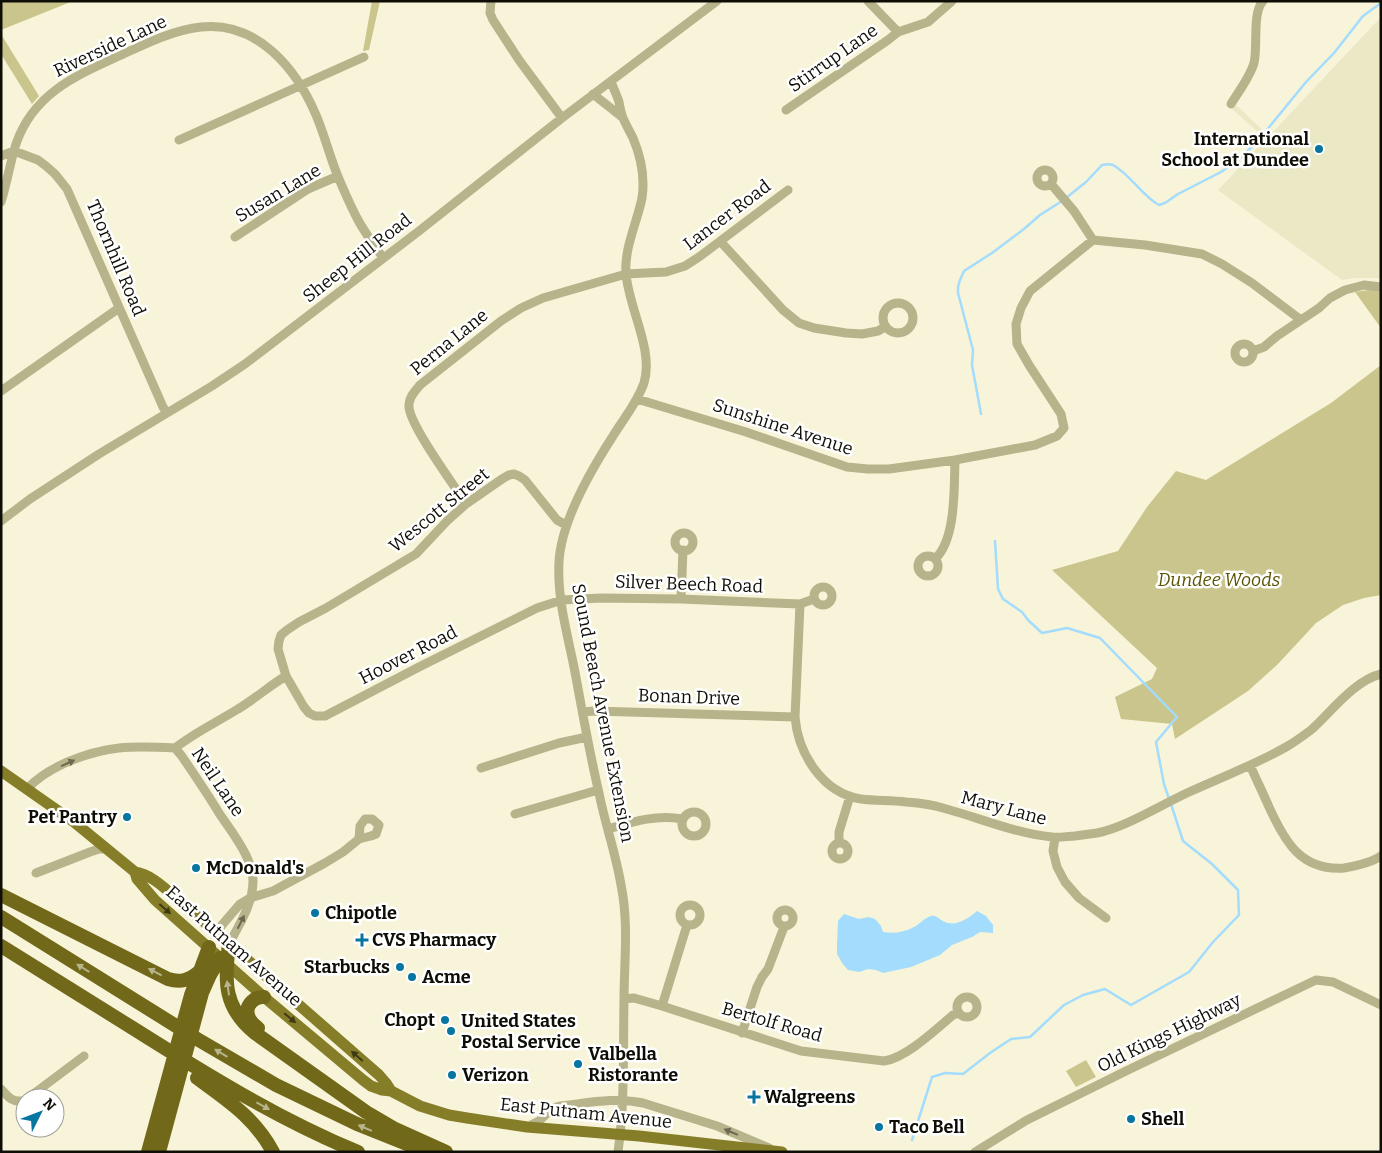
<svg xmlns="http://www.w3.org/2000/svg" width="1382" height="1153" font-family="Bitter,serif">
<style>
.built{fill:#ebe8c5}
.green{fill:#cac58c}
.water{fill:#a3dcfc}
.lines{fill:none;stroke-linecap:round;stroke-linejoin:round}
.stream{stroke:#a3dcfc;stroke-width:2.5}
.minor{stroke:#b7b38b;stroke-width:9}
.major{stroke:#867d29;stroke-width:11}
.highway{stroke:#716919;stroke-width:14}
.oneway{fill:#6b694f}
.oneway2{fill:#3f3a14}
.oneway3{fill:#b8b48c}
.poi-dot{fill:#0675a0;stroke:#fff;stroke-width:2}
.labels{text-anchor:middle;dominant-baseline:central;stroke-width:5;stroke-linejoin:round;paint-order:stroke}
.street-label{font-size:18px;fill:#0f0e06;stroke:#fff}
.poi-label{font-size:18px;font-weight:bold;fill:#0f0e06;stroke:#fff;text-anchor:start}
.park-label{font-size:18px;font-style:italic;fill:#5b5301;stroke:#fff}
</style>
<rect width="100%" height="100%" fill="#f7f4d9"/>
<path class="built" d="M1381 17V278H1355L1342 280 1218 190 1266 139 1232 109 1236 105 1269 136Z"/>
<path class="green" d="M1 1H73L1 30Z
M372 1H380L369 50 363 51Z
M1 34 39 96 32 104 1 54Z
M1374 289 1381 290V328L1355 292Z
M1381 365V595L1364 598 1343 605 1316 623 1277 665 1248 691 1175 739 1172 724 1121 719 1115 697 1152 679 1157 668 1052 570 1118 551 1147 507 1176 471 1206 480 1331 403Z
M1086 1060 1096 1077 1076 1087 1066 1071Z"/>
<path class="water" d="M977 911 986 916 993 925V933L980 932 972 937 952 945 940 955 911 967 883 973 876 970 868 969 859 972 848 970 842 963 837 954V944L838 921 844 914 859 919 869 917 875 919 881 926 883 932C893 934 905 932 914 927 920 924 924 918 931 916 938 915 939 920 945 922 956 927 969 918 977 911Z"/>
<g class="lines">
<path class="stream" d="M1066 198 1086 182 1102 165C1106 164 1110 164 1113 165 1131 175 1142 196 1159 205L1165 203 1178 194 1221 172 1238 160 1257 142 1306 82 1334 53 1363 16 1381 3
M981 414 972 365 973 350 958 293V287L960 280 964 271 992 253 1024 229 1040 215 1062 201
M995 541 998 589 1003 599 1022 612 1028 620 1042 633 1067 628 1100 638 1177 717 1156 742 1164 784 1169 799
M912 1140 932 1077 945 1073 963 1074 990 1053 1011 1039 1030 1037 1064 1005 1083 995 1105 989 1131 1005 1189 972 1213 942 1239 915 1238 890 1212 864 1183 841 1171 804"/>
<path class="minor" d="M491 1 490 13 493 20 519 60 562 118
M868 1 898 32 928 22 952 1
M611 81C613 88 617 95 619 102 620 108 621 113 623 118 626 125 630 132 633 138 641 157 645 178 642 198 637 223 624 248 626 274 629 309 654 350 644 383 637 403 624 418 613 436 591 470 561 521 559 562 557 597 567 633 574 667 582 709 589 751 599 793 605 824 616 854 621 885 629 923 624 963 624 1001 623 1051 625 1102 618 1152
M593 94 622 117
M1231 104C1239 91 1250 77 1254 63 1258 47 1252 12 1263 1
M786 110 888 40 898 32
M179 140 364 57
M1 156 14 151 38 160 46 166 55 174 67 189 163 407 167 413
M1037 178a8 8 0 1 1 16 0a8 8 0 1 1-16 0Z
M1051 184 1074 211 1093 240
M1 202C7 183 10 163 16 144 33 94 75 76 119 56 145 44 173 30 201 27 257 21 296 68 316 115 325 136 330 158 339 179 345 193 351 207 358 220 365 233 375 246 383 258
M235 237 308 189 338 176
M720 241 783 310 799 323 814 328 846 333 862 334 878 331 885 327
M883 318a15 15 0 1 1 30 0a15 15 0 1 1-30 0Z
M1235 353a9 9 0 1 1 18 0a9 9 0 1 1-18 0Z
M1253 351 1264 347 1277 336 1319 308 1330 298 1345 290 1364 285 1381 287
M1 391 119 308
M637 399 746 432 847 467 868 469H889L955 460 1035 445 1057 436 1064 428 1061 414 1029 365 1017 344 1016 324 1021 308 1030 291 1093 240 1145 245 1202 254 1222 264 1252 283 1301 320
M466 504C455 486 407 422 409 405 409 397 415 391 420 385L501 321 521 308 543 298 626 274 666 272 685 266 699 257 788 190
M1 521 30 499 99 454 212 386 245 364 419 231 562 118 717 1
M566 525 557 520 525 480 519 476 514 474 509 475 502 479 466 504 447 521 416 554 326 608 299 622 287 630 281 635 279 641 278 649 286 676 304 707 309 713 315 716H325L419 667 537 608 562 600 601 598 681 599 800 604 814 599
M675 542a9 9 0 1 1 18 0a9 9 0 1 1-18 0Z
M918 566a10 10 0 1 1 20 0a10 10 0 1 1-20 0Z
M936 558C956 538 954 488 955 460
M814 596a9 9 0 1 1 18 0a9 9 0 1 1-18 0Z
M681 599 683 550
M800 604 795 717C798 753 822 793 861 799 876 801 891 800 906 802 919 803 931 804 943 808 980 818 1014 833 1052 837 1060 838 1068 836 1075 836 1082 835 1090 834 1097 833 1126 827 1159 806 1187 793 1220 778 1254 765 1286 747 1295 742 1303 736 1311 730 1330 713 1355 680 1381 674
M583 712 594 711 795 717
M175 748C194 733 217 722 238 709 255 699 269 686 286 676
M1250 765C1256 779 1263 793 1269 807 1285 842 1301 871 1344 868 1356 866 1371 863 1381 856
M481 768 559 743 587 737
M27 789C38 777 50 770 65 763 107 745 131 746 175 748L181 755C194 774 207 793 219 813 231 831 253 858 253 881 253 904 239 925 229 944
M682 824a12 12 0 1 1 24 0a12 12 0 1 1-24 0Z
M515 814 598 790
M608 829C632 822 657 814 682 819
M1055 838 1053 851 1057 867 1065 882 1079 898 1106 918
M832 851a8 8 0 1 1 16 0a8 8 0 1 1-16 0Z
M839 843V832L850 796
M36 873 90 852 99 849H108
M680 915a10 10 0 1 1 20 0a10 10 0 1 1-20 0Z
M777 918a8 8 0 1 1 16 0a8 8 0 1 1-16 0Z
M217 933 222 925 240 904 250 898 273 891 325 863 343 852 359 839 360 826 365 819H372L379 825 376 834 371 836 359 839
M957 1007a10 10 0 1 1 20 0a10 10 0 1 1-20 0Z
M624 999 634 998 662 1006 801 1051 884 1061C906 1058 935 1030 953 1015L959 1013
M662 1006 687 925
M742 1033 757 987 762 977 768 969 784 927
M1 1089C8 1097 14 1104 25 1100
M28 1098 84 1056
M527 1127 539 1121 553 1108 560 1106C588 1103 615 1097 643 1103L717 1126 769 1148
M975 1152 1027 1120 1128 1070 1316 980 1333 982 1381 1005"/>
<path class="major" d="M1 771 74 822 135 872C153 875 166 890 179 900L379 1075 386 1083 391 1091
M135 872 137 879 155 900 264 997 363 1080 371 1086 382 1090 391 1091 420 1106 449 1115 467 1118 527 1127 639 1136 782 1152"/>
<path class="highway" d="M1 895 168 979C181 983 189 980 199 972
M1 917 197 1039 276 1085 357 1124 427 1152
M229 944C224 982 224 1008 255 1033L366 1112 395 1129 446 1152
M1 946C44 973 88 1000 131 1027 204 1073 278 1119 358 1152
M258 1028C254 1025 249 1021 248 1015 245 1005 255 996 264 997
M197 1078C228 1101 254 1117 273 1152
M148 1152 191 995 209 947
M159 1152 202 993 210 975 220 958"/>
</g>
<defs><path id="oneway-solid" d="M-6-.8H1V-3.2L6.5 0L1 3.2V.8H-6Z" transform="scale(1.25)"/></defs>
<g class="oneway">
<use href="#oneway-solid" transform="translate(68 763) rotate(-24)"/>
<use href="#oneway-solid" transform="translate(241 922) rotate(-63)"/>
<use href="#oneway-solid" transform="translate(731 1132) rotate(-157)"/>
</g>
<g class="oneway2">
<use href="#oneway-solid" transform="translate(165 909) rotate(41)"/>
<use href="#oneway-solid" transform="translate(290 1018) rotate(40)"/>
<use href="#oneway-solid" transform="translate(357 1056) rotate(-139)"/>
</g>
<g class="oneway3">
<use href="#oneway-solid" transform="translate(83 968) rotate(-148)"/>
<use href="#oneway-solid" transform="translate(155 972) rotate(-153)"/>
<use href="#oneway-solid" transform="translate(228 988) rotate(-98)"/>
<use href="#oneway-solid" transform="translate(221 1053) rotate(-149)"/>
<use href="#oneway-solid" transform="translate(263 1106) rotate(29)"/>
<use href="#oneway-solid" transform="translate(365 1128) rotate(-157)"/>
</g>
<g class="poi-dot">
<circle cx="1319" cy="149" r="5"/>
<circle cx="127" cy="817" r="5"/>
<circle cx="196" cy="868" r="5"/>
<circle cx="315" cy="913" r="5"/>
<path d="M359.5 932.5h5v5h5v5h-5v5h-5v-5h-5v-5h5z"/>
<circle cx="400" cy="967" r="5"/>
<circle cx="412" cy="977" r="5"/>
<circle cx="445" cy="1020" r="5"/>
<circle cx="451" cy="1031" r="5"/>
<circle cx="578" cy="1064" r="5"/>
<circle cx="452" cy="1075" r="5"/>
<path d="M751.5 1089.5h5v5h5v5h-5v5h-5v-5h-5v-5h5z"/>
<circle cx="1131" cy="1119" r="5"/>
<circle cx="879" cy="1127" r="5"/>
</g>
<g class="labels">
<g class="street-label">
<text transform="translate(110 46) rotate(-25)">Riverside Lane</text>
<text transform="translate(833 58) rotate(-35)">Stirrup Lane</text>
<text transform="translate(278 193) rotate(-31)">Susan Lane</text>
<text transform="translate(727 215) rotate(-37)">Lancer Road</text>
<text transform="translate(116 258) rotate(67)">Thornhill Road</text>
<text transform="translate(357 258) rotate(-38)">Sheep Hill Road</text>
<text transform="translate(449 342) rotate(-39)">Perna Lane</text>
<text transform="translate(783 427) rotate(18)">Sunshine Avenue</text>
<text transform="translate(439 510) rotate(-39)">Wescott Street</text>
<text transform="translate(689 584) rotate(2)">Silver Beech Road</text>
<text transform="translate(408 655) rotate(-27)">Hoover Road</text>
<text transform="translate(689 697) rotate(2)">Bonan Drive</text>
<text transform="translate(603 713) rotate(79)">Sound Beach Avenue Extension</text>
<text transform="translate(218 782) rotate(56)">Neil Lane</text>
<text transform="translate(1004 808) rotate(15)">Mary Lane</text>
<text transform="translate(234 946) rotate(41)">East Putnam Avenue</text>
<text transform="translate(772 1022) rotate(16)">Bertolf Road</text>
<text transform="translate(1169 1033) rotate(-26)">Old Kings Highway</text>
<text transform="translate(586 1113) rotate(6)">East Putnam Avenue</text>
</g>
<g class="poi-label">
<text x="1309" y="139" text-anchor="end">International<tspan x="1309" dy="21">School at Dundee</tspan></text>
<text x="117" y="817" text-anchor="end">Pet Pantry</text>
<text x="206" y="868">McDonald's</text>
<text x="325" y="913">Chipotle</text>
<text x="372" y="940">CVS Pharmacy</text>
<text x="390" y="967" text-anchor="end">Starbucks</text>
<text x="422" y="977">Acme</text>
<text x="435" y="1020" text-anchor="end">Chopt</text>
<text x="461" y="1021">United States<tspan x="461" dy="21">Postal Service</tspan></text>
<text x="588" y="1054">Valbella<tspan x="588" dy="21">Ristorante</tspan></text>
<text x="462" y="1075">Verizon</text>
<text x="764" y="1097">Walgreens</text>
<text x="1141" y="1119">Shell</text>
<text x="889" y="1127">Taco Bell</text>
</g>
<g class="park-label">
<text x="1219" y="580">Dundee Woods</text>
</g>
</g>
<rect width="1382" height="1153" fill="none" stroke="#0f0e06" stroke-width="5"/>
<g transform="translate(40 1113) rotate(48)"><circle r="24" fill="#ffffff" stroke="#9f9f9b"/>
<path d="M0-4L9 19L0 12L-9 19Z" fill="#0675a0"/>
<text y="-8" font-size="14" font-weight="bold" text-anchor="middle" fill="#0f0e06">N</text>
</g>
</svg>
